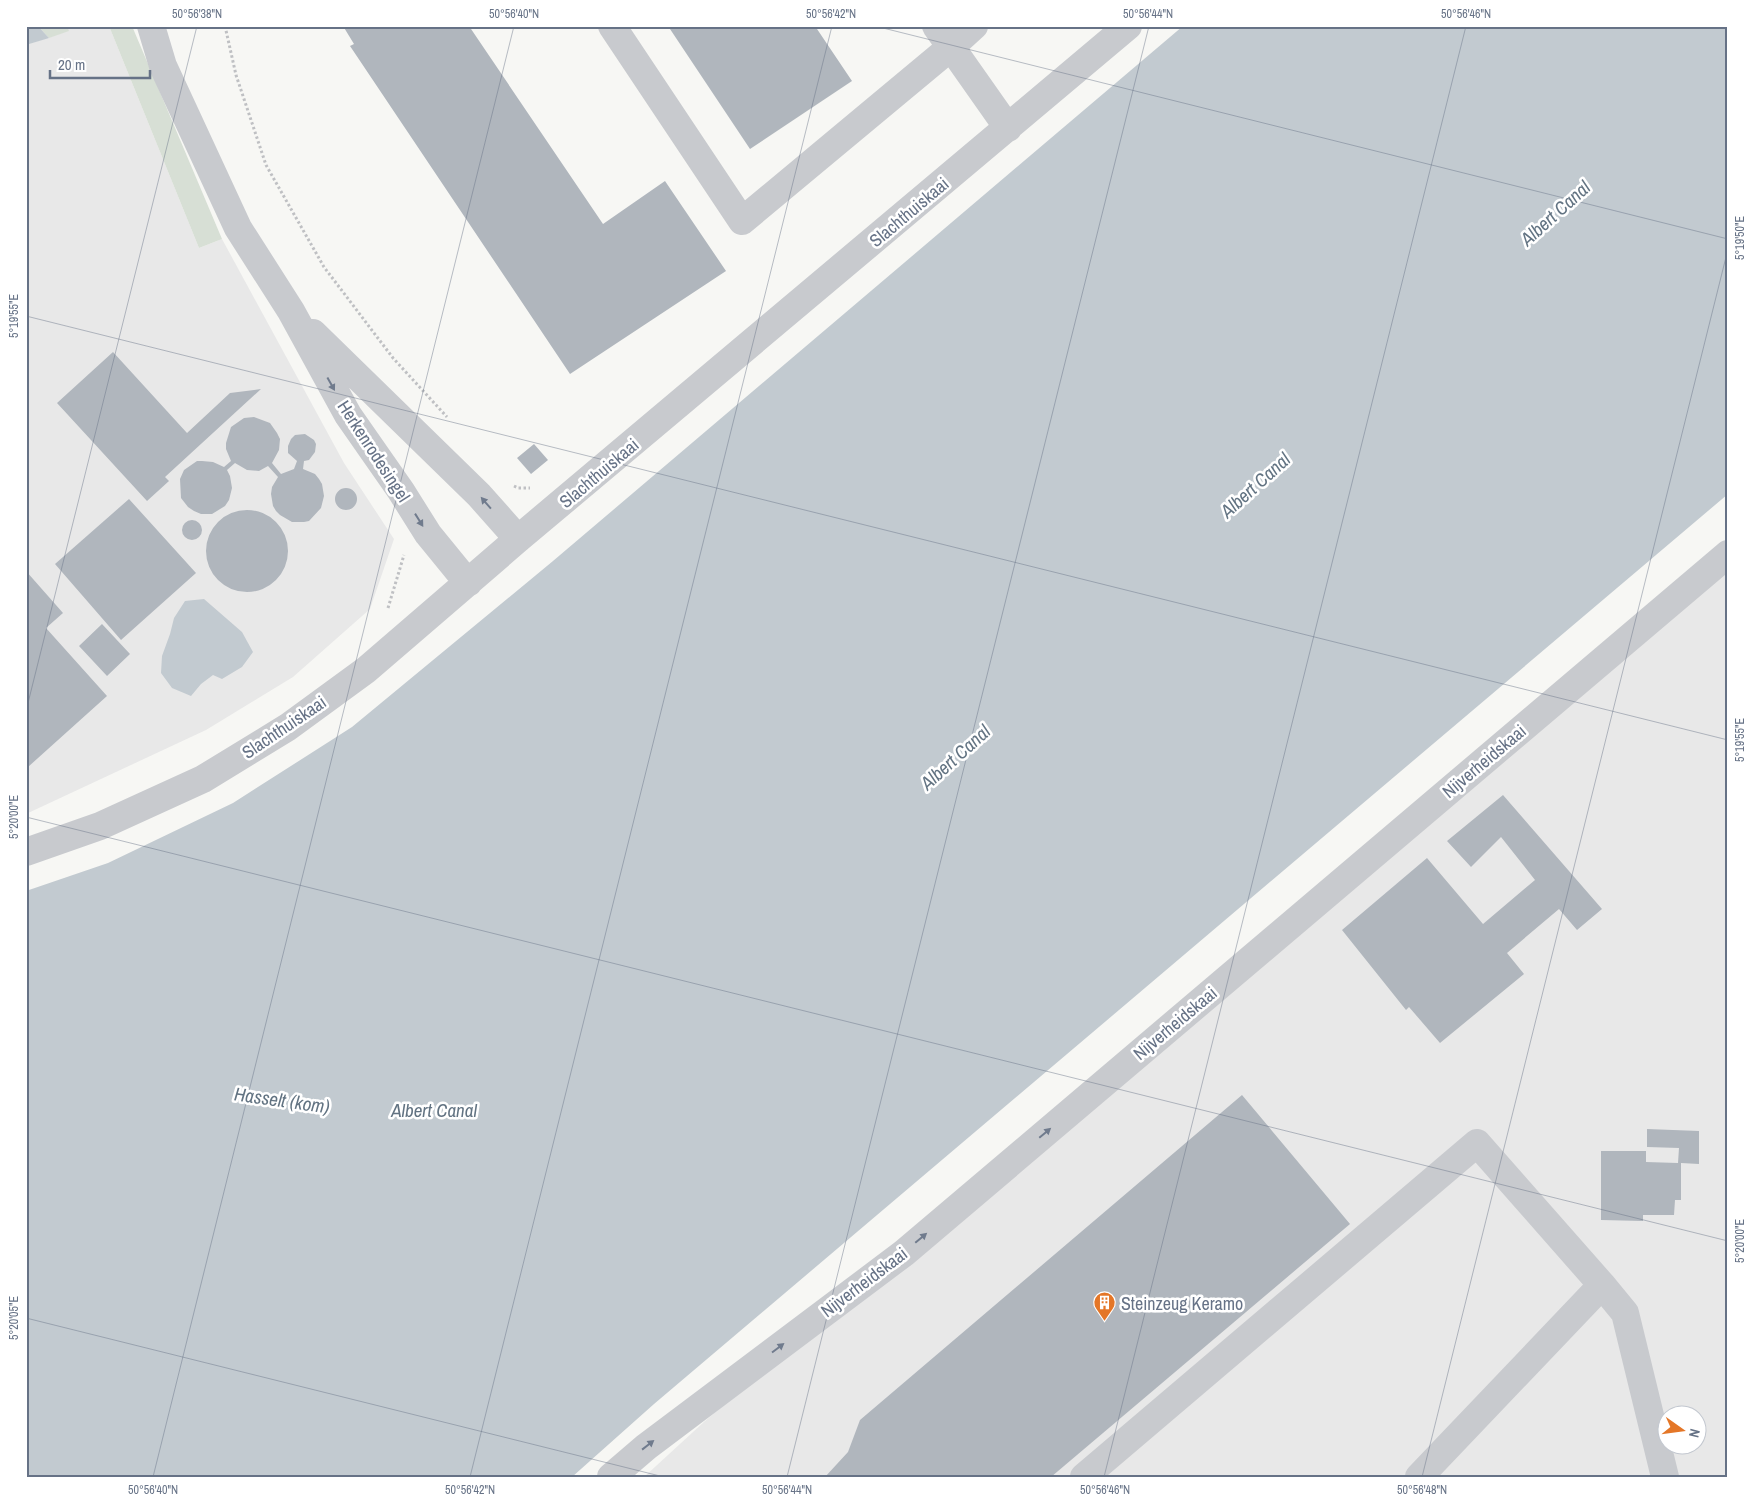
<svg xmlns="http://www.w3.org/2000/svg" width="1754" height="1503" font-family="'Archivo Narrow',sans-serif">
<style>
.built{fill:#e8e8e8;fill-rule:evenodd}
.green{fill:#d7dfd5}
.water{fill:#c2cad0}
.building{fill:#b0b6bd}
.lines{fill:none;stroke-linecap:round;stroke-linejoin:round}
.path{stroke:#bfc0c3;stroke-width:3;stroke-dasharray:2.5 2.5;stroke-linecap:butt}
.minor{stroke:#c8cace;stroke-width:28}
.oneway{fill:#707b8d}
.ticks{fill:none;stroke:#667286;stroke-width:1;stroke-opacity:0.45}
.labels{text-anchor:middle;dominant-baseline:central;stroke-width:5;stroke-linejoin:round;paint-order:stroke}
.street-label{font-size:18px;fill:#667286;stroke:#fff}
.poi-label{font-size:18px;fill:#667286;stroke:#fff;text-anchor:start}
.water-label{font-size:19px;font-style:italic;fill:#627382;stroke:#fff}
.neatline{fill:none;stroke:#667286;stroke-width:2}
.ticks-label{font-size:12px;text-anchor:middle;fill:#667286}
</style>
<rect width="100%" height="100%" fill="#f7f7f4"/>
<path class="built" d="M67 26H109L199 248 222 239 344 463 394 539 370 609 293 677 206 730 26 814V45L68 31Z
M1728 538V1477H644L705 1421ZM1666 1416H1696V1446H1666Z"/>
<path class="green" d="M38 26H67L69 31 49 38Z
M109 26H132L222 239 199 248Z"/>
<path class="water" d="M26 26H38L49 38 26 45Z
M1183 26H1728V494L654 1404 572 1477H26V891L108 863 233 803 352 727 553 561Z
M204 599 242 632 253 652 242 667 222 679 213 675 201 684 191 696 172 688 161 673 162 656 170 634 174 618 185 601Z"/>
<path class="building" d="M343 26H469L603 224 665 181 726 271 570 374 350 46 354 44Z
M668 26H815L852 81 750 149Z
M113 352 187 433 230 393 261 389 165 477 169 481 147 501 57 403Z
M254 417 270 423 277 433 280 439 279 450 272 463 281 474 294 469 297 461 288 453V446L291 439 295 435 305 434 314 440 316 444 315 452 309 460 304 461 303 469 315 474 319 479 322 484 324 496 321 508 309 521 304 522H292L280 515 276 511 273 506 271 494 272 487 278 477 268 466 259 471 247 470 235 463 227 470 230 476 232 488 229 500 225 506 212 514H201L194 511 188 507 181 498 180 479 184 470 197 461H202L213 462 224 467 231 461 226 449V443L231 427 244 418Z
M534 444 548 460 531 474 517 458Z
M335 499a11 11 0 1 1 22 0a11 11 0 1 1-22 0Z
M129 499 196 573 121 640 55 564Z
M206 551a41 41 0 1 1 82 0a41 41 0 1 1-82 0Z
M182 530a10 10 0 1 1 20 0a10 10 0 1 1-20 0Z
M26 571 63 613 46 628 107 696 28 767 26 764V713L28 712 26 710Z
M102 624 130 654 107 676 79 646Z
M1503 795 1602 909 1577 930 1559 909 1507 953 1524 974 1440 1043 1409 1007 1406 1010 1342 930 1427 858 1483 924 1535 880 1501 837 1471 867 1447 841Z
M1242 1095 1350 1224 1051 1477H825L848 1452 860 1420Z
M1647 1129 1699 1131V1164L1681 1163V1200H1675L1674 1215H1643V1221L1601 1220V1151H1646V1162L1678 1163 1679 1148 1647 1147Z"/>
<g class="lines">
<path class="path" d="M225 26 236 75 266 165 324 267 393 358 447 417
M514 486 518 488H530
M388 608 404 555"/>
<path class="minor" d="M151 26 163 66 238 228 291 311 348 415 401 491 428 534 468 583
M612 26 742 221 951 47 1008 128
M936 26 951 47 974 26
M313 333 479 495 518 539
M26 852 100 826 203 779 288 727 366 670 518 539 1128 26
M1602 1285 1625 1313 1665 1477
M611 1477 646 1447 904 1253 1728 554
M1084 1477 1477 1143 1602 1285 1419 1477"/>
</g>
<defs><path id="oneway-solid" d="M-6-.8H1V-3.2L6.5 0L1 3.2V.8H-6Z" transform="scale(1.25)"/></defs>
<g class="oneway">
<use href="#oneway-solid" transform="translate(331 384) rotate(61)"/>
<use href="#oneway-solid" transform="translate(486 503) rotate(-131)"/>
<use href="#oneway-solid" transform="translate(419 520) rotate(58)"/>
<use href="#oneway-solid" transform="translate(1045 1133) rotate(-40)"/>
<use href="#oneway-solid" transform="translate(921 1238) rotate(-40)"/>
<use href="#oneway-solid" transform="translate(778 1348) rotate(-37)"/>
<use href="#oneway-solid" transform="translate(648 1445) rotate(-38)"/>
</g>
<path class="ticks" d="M875 26 1728 239M26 316 1728 740M26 711 197 26M26 817 1728 1241M26 1318 664 1477M153 1477 514 26M470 1477 832 26M787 1477 1149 26M1104 1477 1466 26M1422 1477 1728 249"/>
<defs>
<symbol id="building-pin" viewBox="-11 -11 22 30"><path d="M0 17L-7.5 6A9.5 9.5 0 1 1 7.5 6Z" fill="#e47627" stroke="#fff"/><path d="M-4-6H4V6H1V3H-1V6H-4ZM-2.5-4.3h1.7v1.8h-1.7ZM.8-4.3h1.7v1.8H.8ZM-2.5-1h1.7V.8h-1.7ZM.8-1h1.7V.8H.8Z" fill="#fff"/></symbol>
</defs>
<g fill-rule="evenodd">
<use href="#building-pin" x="1092" y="1290" width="25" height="34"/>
</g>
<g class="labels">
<g class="street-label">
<text transform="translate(909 212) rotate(-40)">Slachthuiskaai</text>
<text transform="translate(374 451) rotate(57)">Herkenrodesingel</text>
<text transform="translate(599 473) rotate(-40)">Slachthuiskaai</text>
<text transform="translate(284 727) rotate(-34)">Slachthuiskaai</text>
<text transform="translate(1484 761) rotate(-40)">Nijverheidskaai</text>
<text transform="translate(1175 1023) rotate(-40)">Nijverheidskaai</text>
<text transform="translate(864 1282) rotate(-37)">Nijverheidskaai</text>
</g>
<g class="poi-label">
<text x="1121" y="1303">Steinzeug Keramo</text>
</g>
<g class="water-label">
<text transform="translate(1555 213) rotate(-42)">Albert Canal</text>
<text transform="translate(1255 485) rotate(-42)">Albert Canal</text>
<text transform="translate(955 757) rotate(-42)">Albert Canal</text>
<text transform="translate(282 1100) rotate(8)">Hasselt (kom)</text>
<text x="434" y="1110">Albert Canal</text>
</g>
</g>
<rect width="1754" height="1503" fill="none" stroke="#ffffff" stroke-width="55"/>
<g transform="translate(1682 1430) rotate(104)"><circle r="24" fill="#ffffff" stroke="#c2c7cf"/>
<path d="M0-4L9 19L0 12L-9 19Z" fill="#e47627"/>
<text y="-8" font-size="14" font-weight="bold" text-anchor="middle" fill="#667286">N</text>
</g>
<path d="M50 70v8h100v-8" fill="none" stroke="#667286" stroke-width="2.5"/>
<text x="58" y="70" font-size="15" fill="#667286" stroke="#ffffff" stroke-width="4" paint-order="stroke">20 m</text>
<rect x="28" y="28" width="1698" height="1448" class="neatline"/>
<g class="ticks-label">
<text x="197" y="18">50°56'38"N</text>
<text x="514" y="18">50°56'40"N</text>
<text x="831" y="18">50°56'42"N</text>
<text x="1148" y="18">50°56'44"N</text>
<text x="1466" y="18">50°56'46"N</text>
<text transform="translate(1740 238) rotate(-90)" y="4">5°19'50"E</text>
<text transform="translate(14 316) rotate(-90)" y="4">5°19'55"E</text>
<text transform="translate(1740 740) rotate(-90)" y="4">5°19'55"E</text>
<text transform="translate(14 817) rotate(-90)" y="4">5°20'00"E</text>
<text transform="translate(1740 1241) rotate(-90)" y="4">5°20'00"E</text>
<text transform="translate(14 1318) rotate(-90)" y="4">5°20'05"E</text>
<text x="153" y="1494">50°56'40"N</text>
<text x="470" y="1494">50°56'42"N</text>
<text x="787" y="1494">50°56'44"N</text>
<text x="1105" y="1494">50°56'46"N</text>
<text x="1422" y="1494">50°56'48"N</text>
</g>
</svg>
